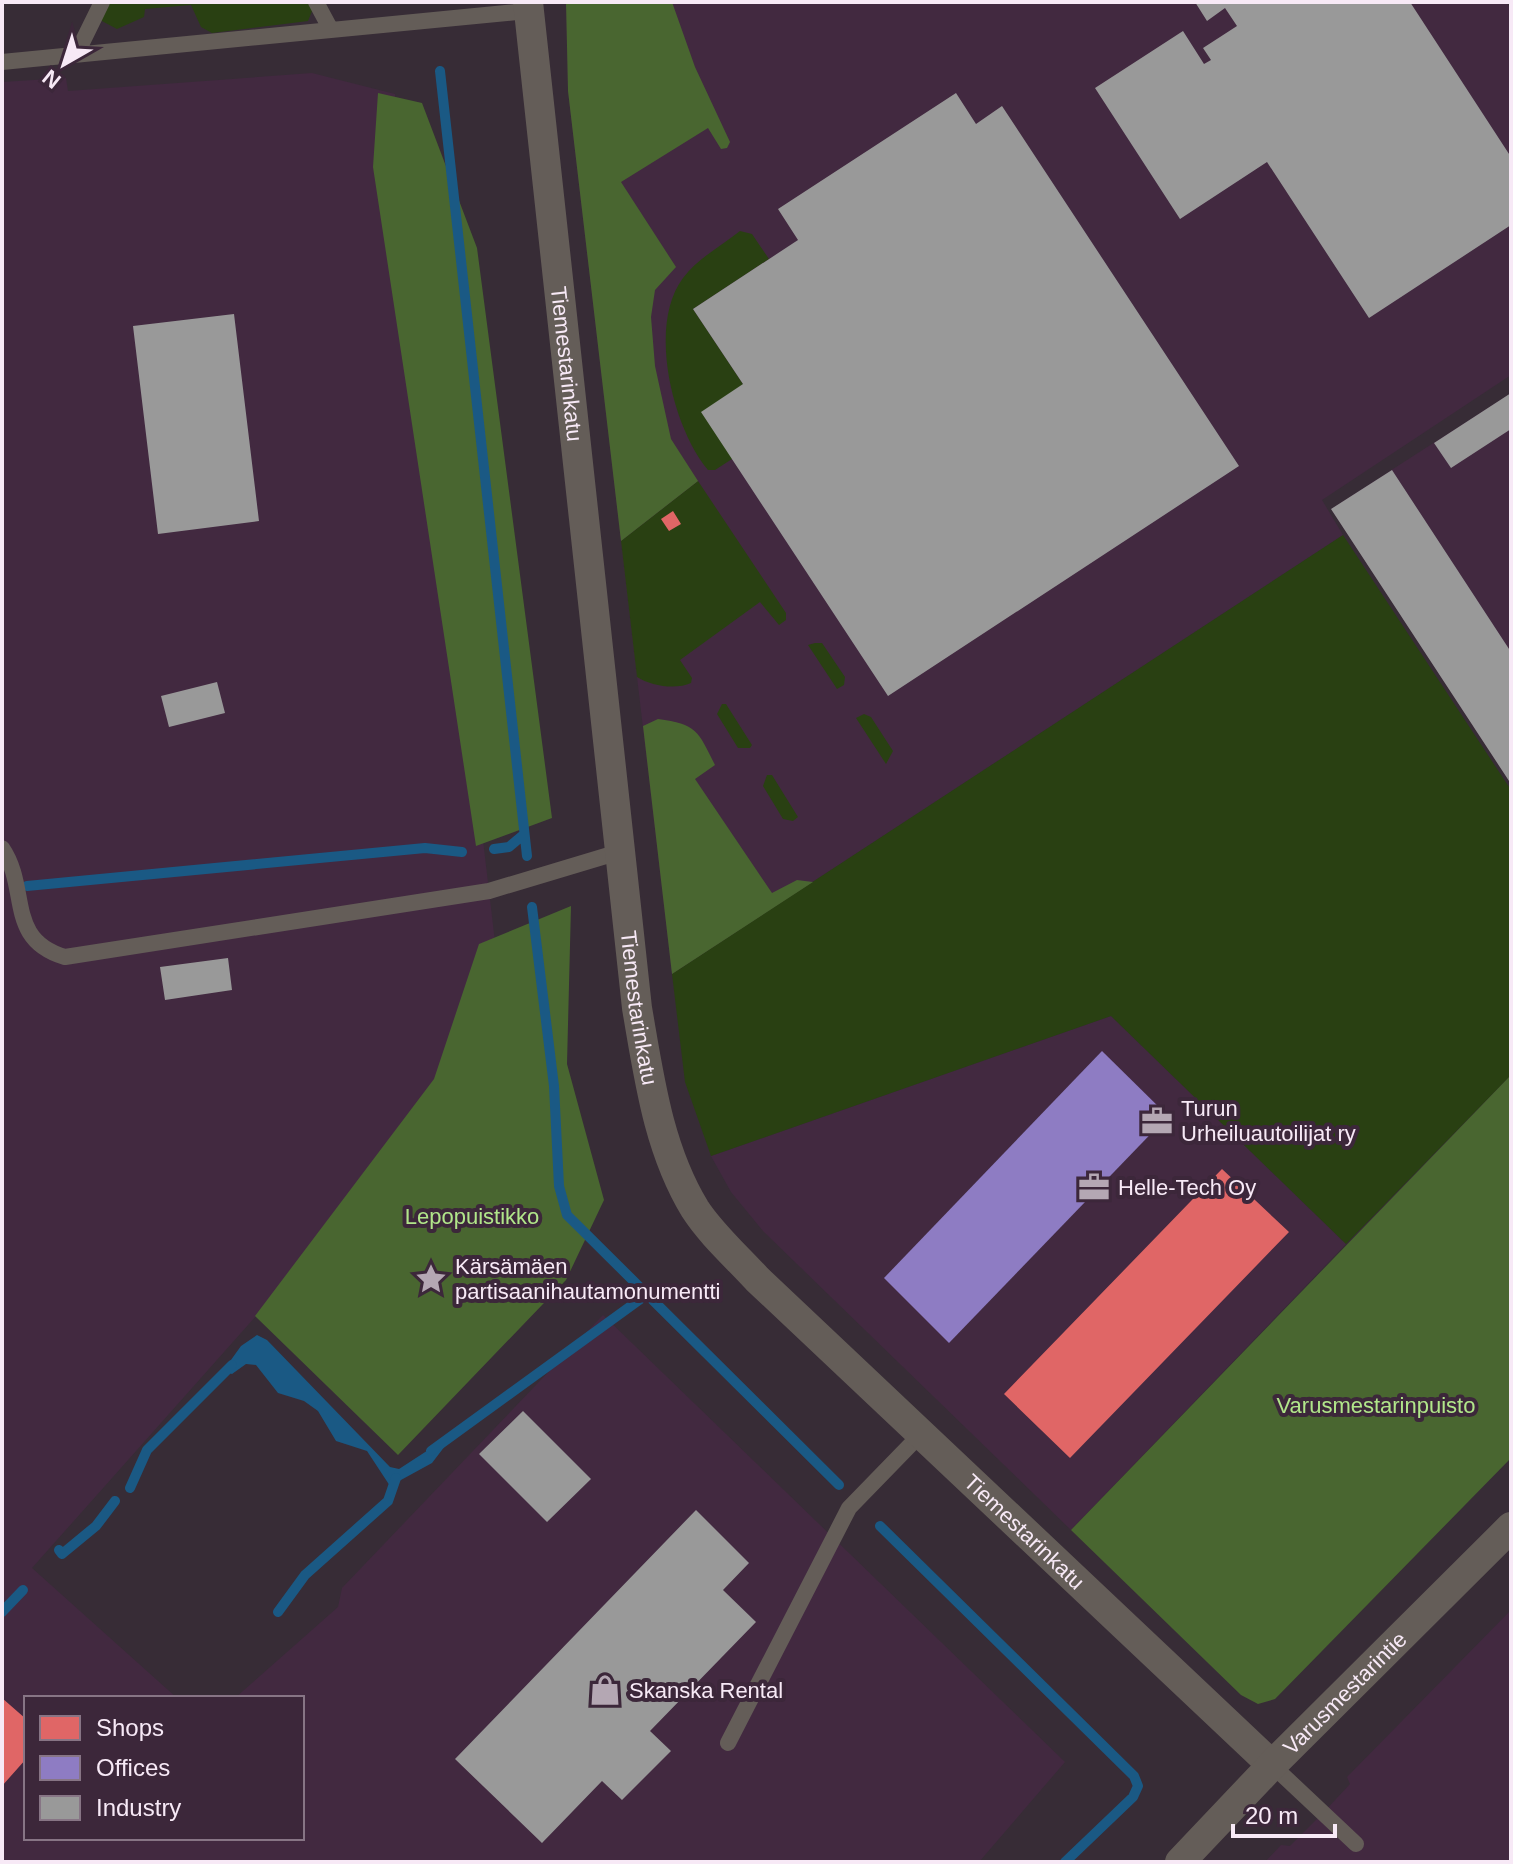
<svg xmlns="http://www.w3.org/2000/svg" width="1513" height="1864" font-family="Arial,sans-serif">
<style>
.built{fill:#422940}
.green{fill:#294012}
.forest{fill:#496630}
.water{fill:#1a5984}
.shops{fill:#e06666}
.offices{fill:#8e7cc3}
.industry{fill:#999}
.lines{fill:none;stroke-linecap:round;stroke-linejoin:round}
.stream{stroke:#1a5984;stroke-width:10}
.lane{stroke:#645d58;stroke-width:16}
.street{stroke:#645d58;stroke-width:30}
.labels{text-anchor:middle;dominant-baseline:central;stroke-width:8;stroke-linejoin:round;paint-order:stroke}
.street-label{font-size:22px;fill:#f7e9f6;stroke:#3c273a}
.poi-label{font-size:22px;fill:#f7e9f6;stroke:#3c273a;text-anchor:start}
.park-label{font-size:22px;fill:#b1e68a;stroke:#3c273a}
</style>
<rect width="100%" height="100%" fill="#372c36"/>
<path class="built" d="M566 2H1506L1511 10V375L1322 500 1343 535 672 974 568 91Z
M312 73 395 94 506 1035 32 1568 177 1698H26V1838H302V1698H235L338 1607 342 1588 603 1315 1065 1762 979 1862H2V82L66 78 68 91Z
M1511 393V784L1331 509Z
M1111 1016 1346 1244 1071 1530 763 1231 731 1192 711 1156Z
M1511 1610V1862H1265L1281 1845 1290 1846 1323 1813 1350 1784 1347 1777Z"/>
<path class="green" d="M110 2H310L312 11 308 21 212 33 201 27 191 5 145 9 144 17 117 29 100 20Z
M740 231 752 234 769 259 693 309 743 384 732 459 715 470H708C673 428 647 326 683 278 697 259 721 246 740 231Z
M698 481 786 613V620L779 625 760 602 680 660 692 678 691 683C676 690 651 686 637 677L621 541Z
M1343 535 1511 790V1075L1346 1244 1111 1016 711 1156 685 1082 672 974Z
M815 643H822L845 677 844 685 837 689 808 645Z
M722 704H726L752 745 750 748H738L717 714Z
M864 714 871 717 893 751 886 764 856 718Z
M767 775H772L798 817 793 821 783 819 763 786Z"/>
<path class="forest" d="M566 2H672L695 67 730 142 727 148 721 149 708 128 621 182 676 267 655 290 651 317 655 366 671 439 698 481 621 541 568 91Z
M378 93 422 103 477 248 552 818 476 846 373 167Z
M658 719C697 724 698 731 715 765L695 779 772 893 797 880 813 882 672 974 643 726Z
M571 906 567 1064 604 1200 566 1280 398 1455 255 1316 434 1079 479 944Z
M1511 1075V1458L1275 1699 1258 1704 1241 1695 1071 1530Z"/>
<path class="water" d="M257 1335 267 1340 390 1467 399 1469 439 1443 445 1446 432 1463 390 1486 367 1451 336 1441 318 1411 304 1401 278 1393 256 1365 246 1364 232 1374 223 1371 241 1346Z"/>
<path class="shops" d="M673 511 681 524 669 531 661 519Z
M1222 1169 1289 1232 1070 1458 1004 1394Z
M2 1698 26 1719V1759L2 1786Z"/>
<path class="offices" d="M1102 1051 1168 1116 949 1343 884 1278Z"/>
<path class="industry" d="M1195 2H1410L1511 157V225L1369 318 1267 162 1180 219 1095 88 1183 31 1204 64 1211 60 1203 48 1237 26 1225 8 1207 21Z
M956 93 976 124 1002 106 1239 466 888 696 701 412 743 384 693 309 798 240 778 209Z
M234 314 259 521 158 534 133 326Z
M1511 393V429L1451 468 1434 443Z
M1392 470 1511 652V784L1331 509Z
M217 682 225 713 169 727 161 696Z
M228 958 232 990 165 1000 160 967Z
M523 1411 591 1479 547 1522 479 1454Z
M696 1510 749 1563 723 1590 756 1622 650 1731 671 1751 622 1800 602 1781 542 1843 455 1759Z"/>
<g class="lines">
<path class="stream" d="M440 71 527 856
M494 849 509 847 522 836
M27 886 425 848 462 852
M532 907 554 1086 559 1186 567 1215 839 1485
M431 1451 646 1295
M130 1488 147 1450 232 1365
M880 1526 1134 1776 1138 1786 1133 1797 1065 1862
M59 1550 62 1554 96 1526 115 1501
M2 1612 23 1590
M278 1612 305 1575 388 1501 396 1478"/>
<path class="lane" d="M316 2 331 30
M76 55 102 2
M2 62 527 11
M2 848C30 889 5 939 65 957L489 891 619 852
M728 1743 849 1508 919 1436
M1272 1765 1356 1844"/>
<g class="street">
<path id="s1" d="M528 2 637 1008C649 1077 658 1148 695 1209 711 1234 737 1257 757 1279L1272 1765"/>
<path id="s2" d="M1180 1862 1272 1765 1511 1527"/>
</g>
</g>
<defs>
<symbol id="office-bare" viewBox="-9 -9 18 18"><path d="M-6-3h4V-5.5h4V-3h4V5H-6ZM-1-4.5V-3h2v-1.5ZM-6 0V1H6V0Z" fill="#b4a7b3" stroke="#3c273a" stroke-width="2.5" paint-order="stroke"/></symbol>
<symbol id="sight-bare" viewBox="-9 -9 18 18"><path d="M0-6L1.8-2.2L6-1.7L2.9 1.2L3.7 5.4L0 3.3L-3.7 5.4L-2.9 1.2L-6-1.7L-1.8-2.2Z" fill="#b4a7b3" stroke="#3c273a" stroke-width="2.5" paint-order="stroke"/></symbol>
<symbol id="shop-bare" viewBox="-9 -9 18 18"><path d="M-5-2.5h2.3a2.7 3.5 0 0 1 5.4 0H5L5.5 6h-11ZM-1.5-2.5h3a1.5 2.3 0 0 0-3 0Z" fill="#b4a7b3" stroke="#3c273a" stroke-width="2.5" paint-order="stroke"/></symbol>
</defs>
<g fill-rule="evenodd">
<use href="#office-bare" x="1135" y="1099" width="44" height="44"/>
<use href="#office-bare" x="1072" y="1165" width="44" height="44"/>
<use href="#sight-bare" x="409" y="1257" width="44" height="44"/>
<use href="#shop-bare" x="583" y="1668" width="44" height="44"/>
</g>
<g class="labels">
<g class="street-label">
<text stroke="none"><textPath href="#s1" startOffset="364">Tiemestarinkatu</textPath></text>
<text stroke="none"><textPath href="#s1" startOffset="1012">Tiemestarinkatu</textPath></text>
<text stroke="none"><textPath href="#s1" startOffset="1684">Tiemestarinkatu</textPath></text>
<text stroke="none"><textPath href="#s2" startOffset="236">Varusmestarintie</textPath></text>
</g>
<g class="poi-label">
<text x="1181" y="1108">Turun<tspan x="1181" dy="25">Urheiluautoilijat ry</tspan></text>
<text x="1118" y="1187">Helle-Tech Oy</text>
<text x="455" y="1266">Kärsämäen<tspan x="455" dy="25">partisaanihautamonumentti</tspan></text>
<text x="629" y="1690">Skanska Rental</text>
</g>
<g class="park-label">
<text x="472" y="1216">Lepopuistikko</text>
<text x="1376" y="1405">Varusmestarinpuisto</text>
</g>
</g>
<rect width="1513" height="1864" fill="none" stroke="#f7e9f6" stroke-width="8"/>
<rect x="24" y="1696" width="280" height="144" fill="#3c273a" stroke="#877585" stroke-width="2"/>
<rect x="40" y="1716" width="40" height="24" fill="#e06666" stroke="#877585" stroke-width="2"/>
<text x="96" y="1736" font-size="24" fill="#f7e9f6">Shops</text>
<rect x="40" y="1756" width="40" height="24" fill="#8e7cc3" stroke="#877585" stroke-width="2"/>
<text x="96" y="1776" font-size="24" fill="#f7e9f6">Offices</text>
<rect x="40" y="1796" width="40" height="24" fill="#999999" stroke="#877585" stroke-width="2"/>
<text x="96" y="1816" font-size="24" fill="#f7e9f6">Industry</text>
<g transform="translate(64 64) rotate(219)" stroke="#3c273a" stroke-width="6" paint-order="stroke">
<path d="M0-6L14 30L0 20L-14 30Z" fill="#f7e9f6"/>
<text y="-12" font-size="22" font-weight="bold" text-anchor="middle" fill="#f7e9f6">N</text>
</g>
<path d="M1233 1824v12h102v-12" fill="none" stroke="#f7e9f6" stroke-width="4"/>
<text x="1245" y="1824" font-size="24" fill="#f7e9f6" stroke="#3c273a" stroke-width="6" paint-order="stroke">20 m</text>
</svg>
